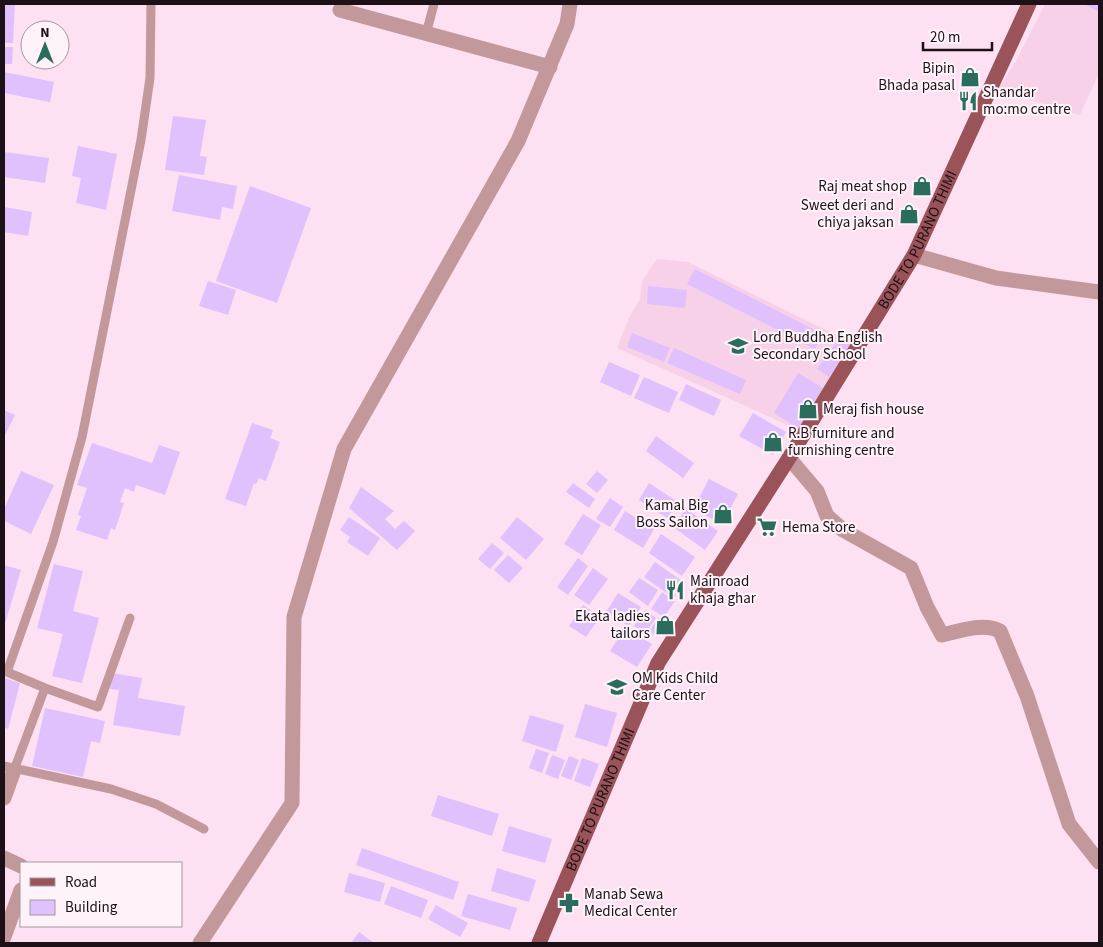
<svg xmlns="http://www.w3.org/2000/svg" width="1103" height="947" font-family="'Source Sans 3',sans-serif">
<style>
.built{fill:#f6d1e7}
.building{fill:#e0c0fd}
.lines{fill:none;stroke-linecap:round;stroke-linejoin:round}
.service{stroke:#c3989a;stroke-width:9}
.minor{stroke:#c3989a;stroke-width:15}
.primary{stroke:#9b535a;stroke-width:15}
.labels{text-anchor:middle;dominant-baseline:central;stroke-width:4;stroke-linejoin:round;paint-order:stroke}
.poi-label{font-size:15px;fill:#1b1117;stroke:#fff3fa;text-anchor:start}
.street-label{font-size:15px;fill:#1b1117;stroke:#fff3fa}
</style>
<rect width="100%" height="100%" fill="#fde0f1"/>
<path class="built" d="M1045 4H1099V73L1080 115 998 90 1016 61Z
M657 259 688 262 832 333 858 344 801 431 617 348 629 318 640 299 642 281Z"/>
<path class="building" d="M4 4H15L13 43H4Z
M1084 4H1099V12Z
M4 47H13L12 64H4Z
M4 72 54 82 50 102 4 93Z
M173 116 206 120 200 156 207 157 204 175 165 170Z
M78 146 117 154 106 210 76 203 81 178 72 176Z
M4 152 49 158 45 183 4 177Z
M179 175 237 186 233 209 222 207 220 220 172 211Z
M250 186 311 208 277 303 216 281Z
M4 207 32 212 28 236 4 232Z
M695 269 823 334 815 349 687 284Z
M208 281 236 290 228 315 199 306Z
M648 286 687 290 685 308 647 304Z
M632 333 670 348 664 362 627 347Z
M839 339 852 346 829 377 817 369Z
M674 348 746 380 740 394 667 363Z
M609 362 640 375 631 396 600 382Z
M798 373 823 388 798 428 774 413Z
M644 377 678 392 669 413 634 398Z
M686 384 721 400 714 416 679 400Z
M4 410 15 415 4 437Z
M753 413 786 432 773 455 739 436Z
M252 423 273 430 270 438 280 442 266 481 259 478 256 484 254 483 246 506 225 499Z
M656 436 694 463 683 478 646 451Z
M92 443 152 463 159 445 180 452 165 495 136 485 134 492 125 488 120 502 124 503 115 530 111 528 107 540 76 530 81 516 78 515 87 488 77 485Z
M21 471 54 485 31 534 4 521V509Z
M597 471 608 480 597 493 586 484Z
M709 479 738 494 722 524 693 509Z
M573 483 595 499 589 508 566 492Z
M649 483 678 502 667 518 639 500Z
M361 487 394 511 385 519 395 529 404 521 415 531 397 550 349 508Z
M610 498 623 507 610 527 596 519Z
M686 509 718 531 705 550 673 527Z
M625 511 654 529 643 548 614 530Z
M583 514 601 525 582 555 564 544Z
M349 517 380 538 368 556 347 542 350 537 340 530Z
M517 517 544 539 526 560 500 538Z
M661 534 695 557 682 576 649 553Z
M492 543 504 553 490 569 478 559Z
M508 555 523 568 509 583 494 570Z
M578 558 588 566 568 595 557 587Z
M655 562 685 583 674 598 644 577Z
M54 564 83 571 73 611 99 618 82 683 52 676 63 634 37 628Z
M4 565 21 570 4 627Z
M593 568 608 579 589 605 574 595Z
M639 578 658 590 648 606 629 592Z
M662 592 675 601 664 617 651 609Z
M618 593 641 607 629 626 606 612Z
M583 605 600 617 586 637 569 626Z
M645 610 656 618 645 634 634 626Z
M659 617 667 623 657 637 649 631Z
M625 628 652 644 637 667 610 651Z
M112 673 142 678 138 698 185 706 180 736 113 725 119 690 110 689Z
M4 678 20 683 8 729 4 727Z
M585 704 617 713 607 747 575 737Z
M45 708 105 721 100 743 91 741 83 777 32 766Z
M530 715 564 725 556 752 522 741Z
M536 749 549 753 542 773 529 768Z
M552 755 565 760 558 779 545 774Z
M569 756 579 760 571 780 561 776Z
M582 758 599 764 590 787 574 781Z
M438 795 499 814 492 836 431 816Z
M509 826 552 839 545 863 502 851Z
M362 848 459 882 453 900 356 865Z
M497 868 536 880 529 902 491 891Z
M349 873 385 883 380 902 344 892Z
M391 886 428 900 421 918 384 904Z
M468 894 517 908 510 930 461 916Z
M436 905 468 923 460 937 428 919Z
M359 932 374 943H351Z"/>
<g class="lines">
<path class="service" d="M426 34 434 4
M45 688 98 707 130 618
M4 766 111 789 156 804 204 829
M14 770 45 688 7 672 53 542 82 437 141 140 150 78 151 4"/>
<path class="minor" d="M340 10 550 67
M914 255 996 278 1099 292
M789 458 817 491 827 516 843 530 911 568 927 607 942 635C960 631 984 622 1000 631L1027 696 1069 824 1099 862
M4 798 14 770
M4 858 21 866
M4 937 21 890
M200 943 292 803 294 617 344 449 518 141 567 24 570 4"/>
<path class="primary" id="s1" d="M539 943 658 663 789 458 914 255 1029 4"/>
</g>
<defs>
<symbol id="shop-bare" viewBox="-9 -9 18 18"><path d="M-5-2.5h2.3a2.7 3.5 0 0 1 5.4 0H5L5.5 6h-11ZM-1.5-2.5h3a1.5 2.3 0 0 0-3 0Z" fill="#2a6d5f" stroke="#fff3fa" stroke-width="2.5" paint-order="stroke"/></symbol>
<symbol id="restaurant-bare" viewBox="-9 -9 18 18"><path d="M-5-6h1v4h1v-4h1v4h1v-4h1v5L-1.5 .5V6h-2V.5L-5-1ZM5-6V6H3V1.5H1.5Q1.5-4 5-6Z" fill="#2a6d5f" stroke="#fff3fa" stroke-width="2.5" paint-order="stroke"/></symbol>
<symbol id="school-bare" viewBox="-9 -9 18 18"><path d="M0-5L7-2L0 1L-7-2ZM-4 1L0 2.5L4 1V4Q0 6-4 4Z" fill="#2a6d5f" stroke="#fff3fa" stroke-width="2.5" paint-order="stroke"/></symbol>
<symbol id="supermarket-bare" viewBox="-9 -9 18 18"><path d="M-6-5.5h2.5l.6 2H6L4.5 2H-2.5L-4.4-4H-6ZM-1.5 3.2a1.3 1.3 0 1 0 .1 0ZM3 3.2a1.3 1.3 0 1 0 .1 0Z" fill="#2a6d5f" stroke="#fff3fa" stroke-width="2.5" paint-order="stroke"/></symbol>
<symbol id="pharmacy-bare" viewBox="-9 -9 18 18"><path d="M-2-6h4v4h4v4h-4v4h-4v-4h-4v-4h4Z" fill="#2a6d5f" stroke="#fff3fa" stroke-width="2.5" paint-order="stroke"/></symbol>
</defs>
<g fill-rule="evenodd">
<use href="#shop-bare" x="956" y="63" width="28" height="28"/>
<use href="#restaurant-bare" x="954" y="87" width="28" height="28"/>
<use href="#shop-bare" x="908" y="172" width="28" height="28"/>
<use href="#shop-bare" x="895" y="200" width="28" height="28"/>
<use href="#school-bare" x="724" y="332" width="28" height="28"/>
<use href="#shop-bare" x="794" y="395" width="28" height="28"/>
<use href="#shop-bare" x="759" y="428" width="28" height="28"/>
<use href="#shop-bare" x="709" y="500" width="28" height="28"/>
<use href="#supermarket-bare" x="753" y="513" width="28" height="28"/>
<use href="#restaurant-bare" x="661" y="576" width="28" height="28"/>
<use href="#shop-bare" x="651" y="611" width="28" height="28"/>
<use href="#school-bare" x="603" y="673" width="28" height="28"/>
<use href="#pharmacy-bare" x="555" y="889" width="28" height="28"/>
</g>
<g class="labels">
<g class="poi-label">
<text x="955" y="68" text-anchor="end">Bipin<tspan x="955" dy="17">Bhada pasal</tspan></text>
<text x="983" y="92">Shandar<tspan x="983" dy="17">mo:mo centre</tspan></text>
<text x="907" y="186" text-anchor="end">Raj meat shop</text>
<text x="894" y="205" text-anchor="end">Sweet deri and<tspan x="894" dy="17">chiya jaksan</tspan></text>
<text x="753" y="337">Lord Buddha English<tspan x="753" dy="17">Secondary School</tspan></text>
<text x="823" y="409">Meraj fish house</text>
<text x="788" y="433">R.B furniture and<tspan x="788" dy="17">furnishing centre</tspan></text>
<text x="708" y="505" text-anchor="end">Kamal Big<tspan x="708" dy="17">Boss Sailon</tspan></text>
<text x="782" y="527">Hema Store</text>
<text x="690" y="581">Mainroad<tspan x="690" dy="17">khaja ghar</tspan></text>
<text x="650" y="616" text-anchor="end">Ekata ladies<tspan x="650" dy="17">tailors</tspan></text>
<text x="632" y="678">OM Kids Child<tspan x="632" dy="17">Care Center</tspan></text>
<text x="584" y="894">Manab Sewa<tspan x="584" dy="17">Medical Center</tspan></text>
</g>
<g class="street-label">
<text stroke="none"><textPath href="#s1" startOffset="801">BODE TO PURANO THIMI</textPath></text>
<text stroke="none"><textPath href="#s1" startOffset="156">BODE TO PURANO THIMI</textPath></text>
</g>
</g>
<rect width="1103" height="947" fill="none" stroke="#1b1117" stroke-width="10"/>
<rect x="20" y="862" width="162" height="65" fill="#fff3fa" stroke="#a4999f"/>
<rect x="30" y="878" width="25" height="8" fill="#9b535a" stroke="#a4999f"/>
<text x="65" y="887" font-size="15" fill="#1b1117">Road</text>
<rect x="30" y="900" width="25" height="15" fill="#e0c0fd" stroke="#a4999f"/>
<text x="65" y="912" font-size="15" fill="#1b1117">Building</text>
<g transform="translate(45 45)"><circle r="24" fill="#fff3fa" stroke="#a4999f"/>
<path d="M0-4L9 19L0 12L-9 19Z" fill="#2a6d5f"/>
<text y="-8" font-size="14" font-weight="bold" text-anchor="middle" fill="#1b1117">N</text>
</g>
<path d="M923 42v8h69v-8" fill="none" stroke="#1b1117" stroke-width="2.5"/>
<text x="930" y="42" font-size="15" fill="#1b1117" stroke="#fff3fa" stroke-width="4" paint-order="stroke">20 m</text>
</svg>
